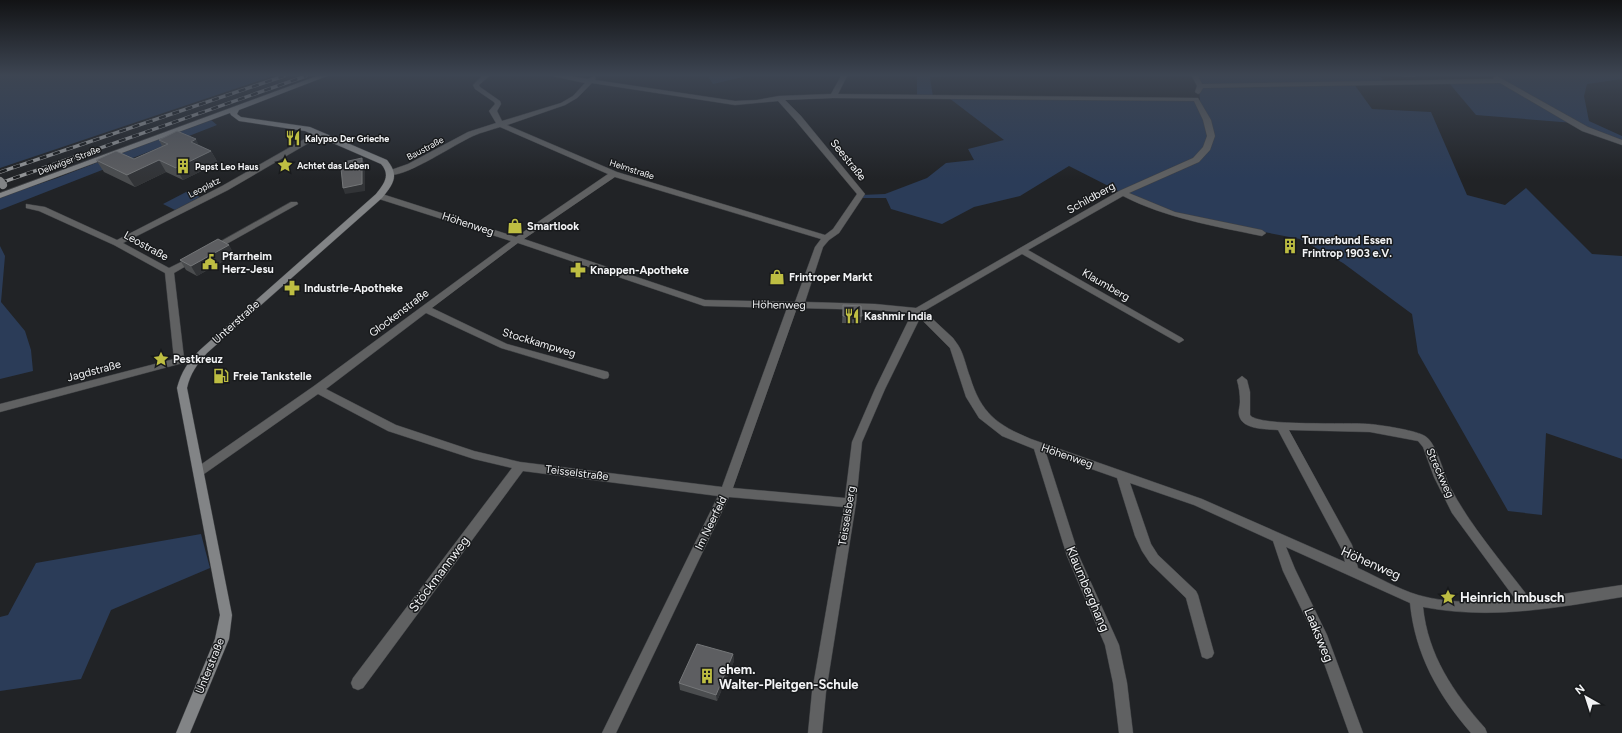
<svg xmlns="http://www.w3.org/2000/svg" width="1622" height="733" font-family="Figtree,sans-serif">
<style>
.green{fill:#2b3c58}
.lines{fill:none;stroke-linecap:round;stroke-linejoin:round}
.street-casing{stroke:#3e4043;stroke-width:1}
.secondary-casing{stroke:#3e4043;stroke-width:1}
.street{fill:#606162;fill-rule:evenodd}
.secondary{fill:#828486;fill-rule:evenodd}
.rail-casing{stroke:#959799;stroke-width:3.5}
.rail{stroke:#181a1c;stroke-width:2.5;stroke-dasharray:7;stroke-linecap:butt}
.secondary-bridge-casing{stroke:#3e4043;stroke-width:8;stroke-linecap:butt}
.secondary-bridge{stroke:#828486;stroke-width:8}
.wall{fill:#4b4d4f}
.shaded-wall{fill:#323437}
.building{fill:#5d5e61;stroke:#747678}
.labels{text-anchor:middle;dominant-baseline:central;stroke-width:3;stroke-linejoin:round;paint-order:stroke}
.far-poi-label{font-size:9px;font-weight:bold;fill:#f2f3f5;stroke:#181a1c;text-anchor:start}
.far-street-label{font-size:9px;fill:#f2f3f5;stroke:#181a1c}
.street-label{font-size:11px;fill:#f2f3f5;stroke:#181a1c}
.poi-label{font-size:11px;font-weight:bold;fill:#f2f3f5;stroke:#181a1c;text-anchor:start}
.near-street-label{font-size:13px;fill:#f2f3f5;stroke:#181a1c}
.near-poi-label{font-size:13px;font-weight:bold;fill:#f2f3f5;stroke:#181a1c;text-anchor:start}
</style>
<rect width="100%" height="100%" fill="#212326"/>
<path class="green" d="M0 76H273L0 168Z
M708 76H747L713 84Z
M917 76H990L930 77 933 97H917Z
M1195 76H1379L1385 82 1199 84Z
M1496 76H1622V79L1587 84 1584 96 1589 121 1622 136V141L1588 128Z
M1501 82 1574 123 1476 115 1449 83Z
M1354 84 1372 109 1431 112 1467 195 1505 205 1526 188 1592 254 1622 256V459L1546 433 1542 515 1508 511 1418 353 1412 314 1343 263 1300 239 1175 215 1136 200 1069 166 1020 196 974 207 942 224 891 209 886 198H863L861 195 885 194 927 178 946 163 974 160 968 149 1004 140 949 98 1200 101 1199 85Z
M210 119 217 125 0 210V197L57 178Z
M188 191 200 197 175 210 163 204Z
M0 246 5 256 1 302 25 331 31 350 33 371 0 379Z
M201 534 210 568 111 610 81 679 0 691V617L8 615 36 563Z"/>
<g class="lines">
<defs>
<path id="street" d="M482 76H489L479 85 480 87 500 101 501 104 497 111 502 121 561 103 573 96 585 83 552 76H570L588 79 594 76 596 78 595 80 735 101 757 100 779 96 831 94 841 76H847L838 94 1198 98 1211 120 1215 136 1210 150 1199 162 1129 193 1175 212 1262 230 1266 233 1262 236C1214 226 1166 218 1123 196L1028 250 1182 338 1184 340 1179 343 1022 254 924 311 953 338 958 345C964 354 966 367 970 377 981 413 997 425 1031 439L1202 499 1345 562 1342 550 1278 430C1266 429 1242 430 1239 415 1238 411 1240 406 1240 402 1240 394 1239 387 1237 380L1242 376 1247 380 1250 392V415C1258 427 1350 422 1369 424 1381 425 1413 430 1423 435 1436 440 1443 472 1449 485 1470 526 1502 562 1530 599L1622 585V597C1556 608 1490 620 1423 607 1428 655 1453 692 1485 728L1487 733H1471C1438 695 1415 654 1410 603L1286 547 1295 569 1327 635 1363 733H1349L1314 635 1283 571 1273 541 1194 505 1130 483 1151 544 1158 555 1196 591 1198 595 1214 653 1212 657 1207 659 1202 657 1186 598 1150 563 1142 551 1135 536 1117 478 1046 453 1079 556 1119 645 1127 683 1133 733H1119L1113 683 1105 645 1067 556 1034 449 1002 436 979 418 966 397 950 348 920 318 885 389 862 442 856 503 826 692 822 733H808L812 692 844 507 729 497 616 733H602L718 496 523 471 363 688 358 690 353 688 351 683 353 678 512 468 474 459 388 431 318 394 204 474 200 475 196 474 194 471 196 468 314 386 511 241 376 198V194H382L516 237 608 174 500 127C491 130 482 132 473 136 455 144 405 178 388 175V171L408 164 468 132 496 123 489 111 495 104 494 102 475 89 473 85ZM592 83 735 105 778 101 795 120 857 194 833 229 825 235 617 172 507 125 565 105 577 98ZM833 98 1194 101 1203 120 1207 136 1203 147 1193 158 1119 191 916 308 875 304 805 302 823 247 829 240 839 233 865 194 801 116 785 100ZM615 177 821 239 815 247 795 302 705 300 524 239ZM518 243 704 306 787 308 722 487 520 462 474 451 396 425 326 389 426 313 501 348 604 379 608 378 609 375 608 372 507 344 432 308ZM797 308 875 310 912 313 875 389 852 442 845 498 733 488ZM1289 430 1370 432 1418 441 1423 447 1434 477 1452 513 1516 600C1484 602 1449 604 1418 595 1398 589 1378 577 1358 568L1352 545Z
M1192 76H1198L1202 84 1493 79 1494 77 1497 76 1588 127 1622 140V145L1582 131 1500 83 1203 88 1200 93 1198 94 1195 92 1197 86Z
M317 132 324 134 228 190 123 243 169 268 191 257H197L198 259 174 273 184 358 198 359 199 361 198 363 179 364 0 412V404L174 359 165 273 114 245 39 211 26 208V204L45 207 117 240 222 186Z
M291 202H297L298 204 214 251 211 252 207 249Z"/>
<path id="secondary" d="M317 76H327L239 110 237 114 241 117 310 127 387 160C400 176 393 184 382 198L207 353C197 364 190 374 187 388L232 615 229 639 190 733H176L215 639 220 615 177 388C181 372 189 360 201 349L376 194C384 184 391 175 381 164L305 131 239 121 231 115 230 113 0 198V193Z"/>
</defs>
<use href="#street" class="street-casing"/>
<use href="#secondary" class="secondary-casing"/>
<use href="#street" class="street"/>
<use href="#secondary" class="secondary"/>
<defs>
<path id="rail" d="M0 172 284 76
M0 183 306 76"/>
</defs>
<use href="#rail" class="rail-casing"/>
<use href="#rail" class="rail"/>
<defs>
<path id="secondary-bridge" d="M0 181 3 185"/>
</defs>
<use href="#secondary-bridge" class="secondary-bridge-casing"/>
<use href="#secondary-bridge" class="secondary-bridge"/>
</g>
<path class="wall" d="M1401 76H1415V77H1402Z
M159 140 199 145 211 151 218 163 183 180 166 172 135 187 104 172 96 160 134 159 162 146Z
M229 245 234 255 197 276 186 270 180 260Z
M843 305 862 316 861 323H842Z
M733 654 734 661 717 701 680 690 679 683Z"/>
<path class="shaded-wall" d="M196 139 202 152 191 142Z
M211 151 218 163 183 180 176 168Z
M362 158 365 165V191L345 194 343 188Z
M159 160 166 172 135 187 127 175Z
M229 245 234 255 197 276 191 266Z
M733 654 734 661 717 701 716 695Z"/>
<path class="building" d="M177 131 196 139 191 142 211 151 176 168 159 160 127 175 96 160 116 151 134 159 168 144 159 140Z
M362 158V184L343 188 341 168H343L344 162Z
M218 239 229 245 191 266 180 260Z
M843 305 861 306 862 316H843Z
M697 644 733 654 716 695 679 683Z"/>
<linearGradient id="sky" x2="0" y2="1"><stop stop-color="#121315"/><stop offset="0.42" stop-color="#3d4552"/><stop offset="1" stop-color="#3d4552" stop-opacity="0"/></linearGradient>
<rect width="1622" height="179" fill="url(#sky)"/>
<defs>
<symbol id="restaurant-bare" viewBox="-9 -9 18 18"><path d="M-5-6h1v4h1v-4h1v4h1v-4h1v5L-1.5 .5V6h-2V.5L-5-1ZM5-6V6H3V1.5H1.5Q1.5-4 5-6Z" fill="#bebe42" stroke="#181a1c" stroke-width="2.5" paint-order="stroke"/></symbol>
<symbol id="sight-bare" viewBox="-9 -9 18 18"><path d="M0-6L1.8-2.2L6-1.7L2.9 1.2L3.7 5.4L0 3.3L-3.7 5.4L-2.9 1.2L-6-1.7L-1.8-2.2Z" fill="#bebe42" stroke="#181a1c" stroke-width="2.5" paint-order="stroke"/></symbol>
<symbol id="building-bare" viewBox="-9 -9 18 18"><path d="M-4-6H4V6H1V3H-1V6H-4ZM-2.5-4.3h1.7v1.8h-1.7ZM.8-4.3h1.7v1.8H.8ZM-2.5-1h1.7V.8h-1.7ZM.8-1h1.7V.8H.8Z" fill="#bebe42" stroke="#181a1c" stroke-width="2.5" paint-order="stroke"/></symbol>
<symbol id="shop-bare" viewBox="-9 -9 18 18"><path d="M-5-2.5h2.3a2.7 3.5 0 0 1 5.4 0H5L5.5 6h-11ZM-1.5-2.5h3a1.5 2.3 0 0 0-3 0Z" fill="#bebe42" stroke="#181a1c" stroke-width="2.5" paint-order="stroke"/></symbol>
<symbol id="civic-bare" viewBox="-9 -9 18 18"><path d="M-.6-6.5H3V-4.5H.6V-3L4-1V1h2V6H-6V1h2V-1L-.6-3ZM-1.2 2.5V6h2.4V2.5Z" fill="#bebe42" stroke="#181a1c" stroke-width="2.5" paint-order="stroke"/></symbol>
<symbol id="pharmacy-bare" viewBox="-9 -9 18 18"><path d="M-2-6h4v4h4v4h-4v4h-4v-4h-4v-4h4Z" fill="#bebe42" stroke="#181a1c" stroke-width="2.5" paint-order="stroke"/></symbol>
<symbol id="fuel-bare" viewBox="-9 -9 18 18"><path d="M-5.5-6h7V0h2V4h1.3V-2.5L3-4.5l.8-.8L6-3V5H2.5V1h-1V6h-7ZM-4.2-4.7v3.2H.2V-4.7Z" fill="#bebe42" stroke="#181a1c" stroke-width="2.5" paint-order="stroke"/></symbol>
</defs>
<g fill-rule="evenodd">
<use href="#restaurant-bare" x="282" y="127" width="22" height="22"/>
<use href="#sight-bare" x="274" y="154" width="22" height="22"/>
<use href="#building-bare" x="172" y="155" width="22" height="22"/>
<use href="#shop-bare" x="504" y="215" width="22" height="22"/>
<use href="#building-bare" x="1279" y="235" width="22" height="22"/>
<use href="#civic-bare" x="199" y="251" width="22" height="22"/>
<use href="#pharmacy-bare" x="567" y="259" width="22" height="22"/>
<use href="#shop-bare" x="766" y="266" width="22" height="22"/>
<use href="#pharmacy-bare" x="281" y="277" width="22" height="22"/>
<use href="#restaurant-bare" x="841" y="305" width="22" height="22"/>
<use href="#sight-bare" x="150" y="348" width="22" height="22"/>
<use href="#fuel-bare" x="210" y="365" width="22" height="22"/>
<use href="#sight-bare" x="1437" y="586" width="22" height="22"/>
<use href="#building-bare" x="696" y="665" width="22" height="22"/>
</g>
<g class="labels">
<g class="far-poi-label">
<text x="305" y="138">Kalypso Der Grieche</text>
<text x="297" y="165">Achtet das Leben</text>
<text x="195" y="166">Papst Leo Haus</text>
</g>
<g class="far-street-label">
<text transform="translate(425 148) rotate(-28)">Baustraße</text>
<text transform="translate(69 160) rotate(-21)">Dellwiger Straße</text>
<text transform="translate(632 169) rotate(18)">Helmstraße</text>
<text transform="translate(204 187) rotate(-27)">Leoplatz</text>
</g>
<g class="street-label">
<text transform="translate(848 160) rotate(51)">Seestraße</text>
<text transform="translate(1091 198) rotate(-29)">Schildberg</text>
<text transform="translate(468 224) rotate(18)">Höhenweg</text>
<text transform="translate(146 246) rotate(29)">Leostraße</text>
<text transform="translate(1106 285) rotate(30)">Klaumberg</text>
<text transform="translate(779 305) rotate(1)">Höhenweg</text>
<text transform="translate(399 313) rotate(-37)">Glockenstraße</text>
<text transform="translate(236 322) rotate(-42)">Unterstraße</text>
<text transform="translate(539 343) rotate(17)">Stockkampweg</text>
<text transform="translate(94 371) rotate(-15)">Jagdstraße</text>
<text transform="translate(1067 456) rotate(19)">Höhenweg</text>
<text transform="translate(577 473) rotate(7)">Teisselstraße</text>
<text transform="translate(1440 473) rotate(66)">Streckweg</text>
<text transform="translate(847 516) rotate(-81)">Teisselsberg</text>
<text transform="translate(711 523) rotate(-64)">Im Neerfeld</text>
<text transform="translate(210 666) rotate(-68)">Unterstraße</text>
</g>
<g class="poi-label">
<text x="527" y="226">Smartlook</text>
<text x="1302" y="240">Turnerbund Essen<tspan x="1302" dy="13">Frintrop 1903 e.V.</tspan></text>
<text x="222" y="256">Pfarrheim<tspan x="222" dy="13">Herz-Jesu</tspan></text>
<text x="590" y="270">Knappen-Apotheke</text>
<text x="789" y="277">Frintroper Markt</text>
<text x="304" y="288">Industrie-Apotheke</text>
<text x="864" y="316">Kashmir India</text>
<text x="173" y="359">Pestkreuz</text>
<text x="233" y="376">Freie Tankstelle</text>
</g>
<g class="near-street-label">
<text transform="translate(1371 563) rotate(24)">Höhenweg</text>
<text transform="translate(439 574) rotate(-53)">Stöckmannweg</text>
<text transform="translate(1088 589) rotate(67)">Klaumberghang</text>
<text transform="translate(1319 635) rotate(68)">Laaksweg</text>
</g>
<g class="near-poi-label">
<text x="1460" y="597">Heinrich Imbusch</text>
<text x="719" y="669">ehem.<tspan x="719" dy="15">Walter-Pleitgen-Schule</tspan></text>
</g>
</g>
<g transform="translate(1586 697) rotate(321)" stroke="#181a1c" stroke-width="3" paint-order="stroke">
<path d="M0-3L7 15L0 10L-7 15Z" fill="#f2f3f5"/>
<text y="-6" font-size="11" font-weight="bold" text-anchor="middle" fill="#f2f3f5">N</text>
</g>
</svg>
